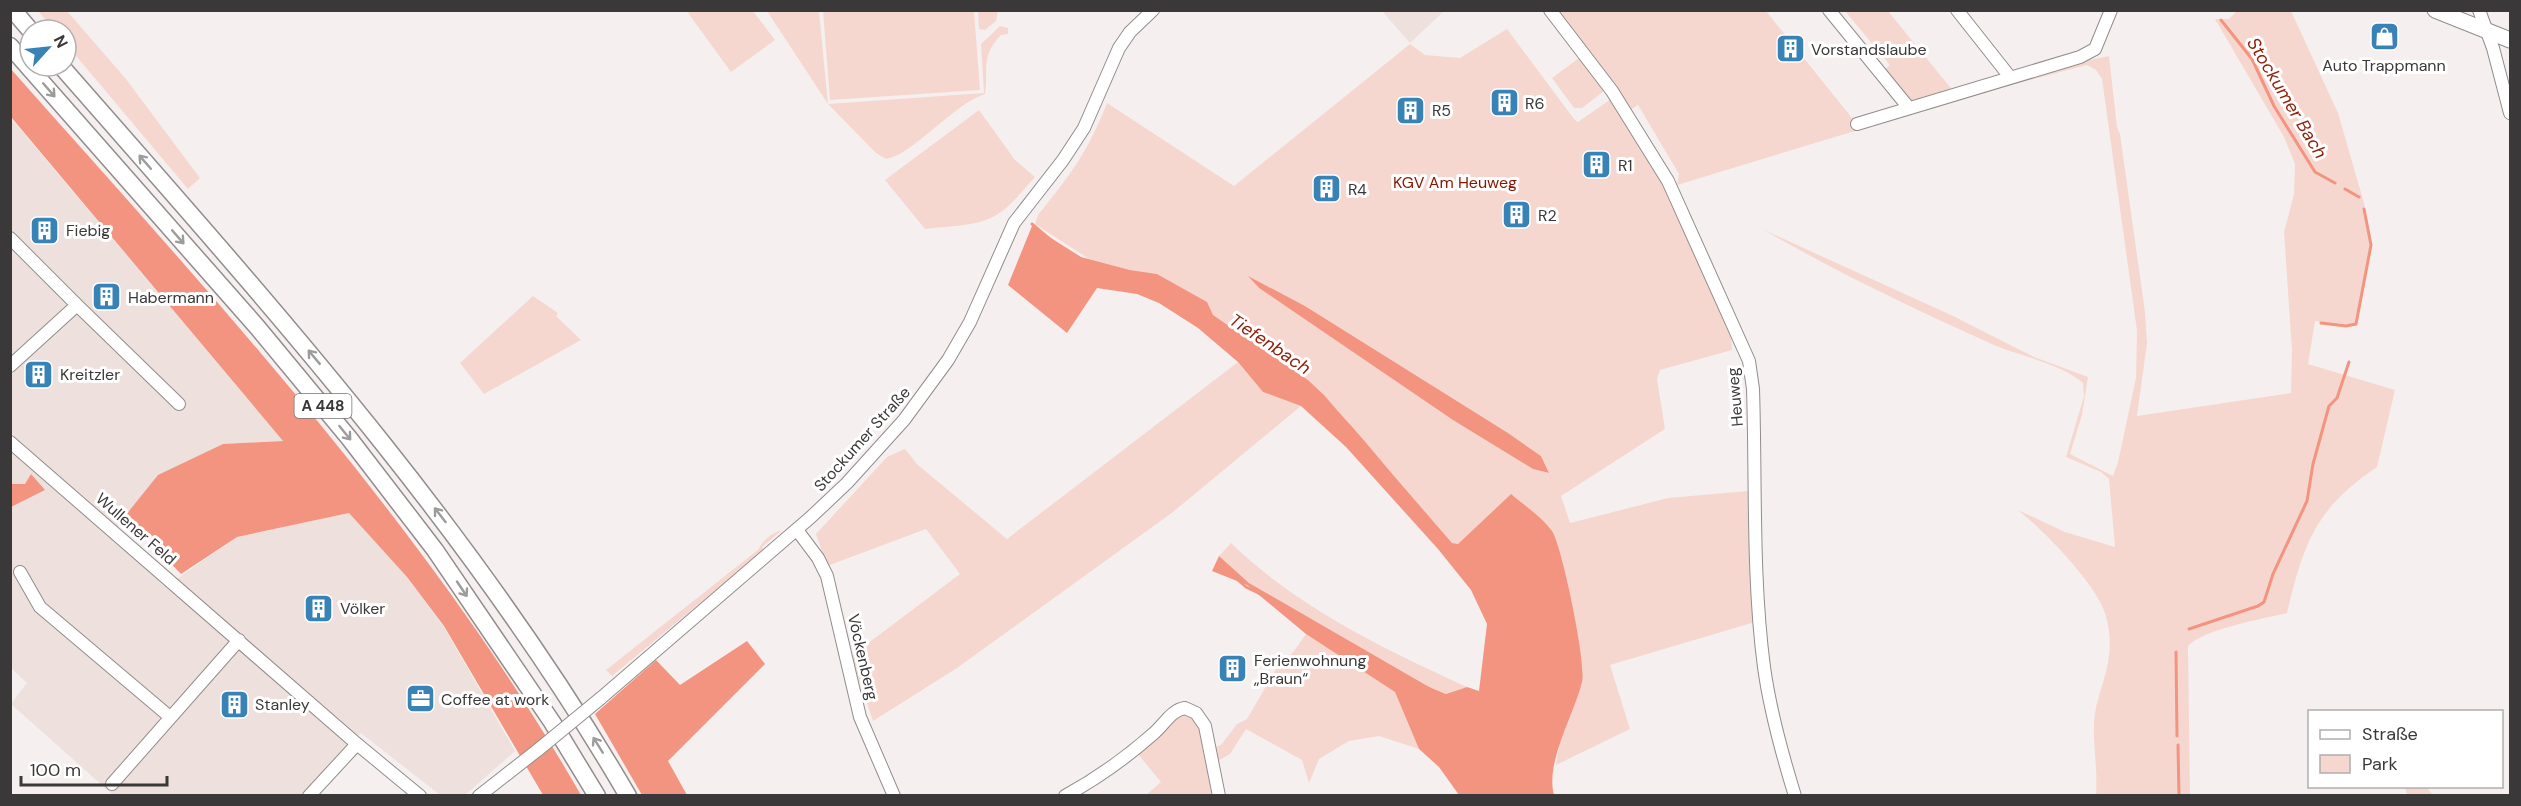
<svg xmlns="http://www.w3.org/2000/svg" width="2521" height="806" font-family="'DM Sans',sans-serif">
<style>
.built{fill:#ede0dd}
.green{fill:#f6d7cf;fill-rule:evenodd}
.forest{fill:#f39480}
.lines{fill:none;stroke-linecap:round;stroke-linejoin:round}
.stream{stroke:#f39480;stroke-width:3}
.minor-casing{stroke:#928d8c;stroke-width:14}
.major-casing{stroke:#928d8c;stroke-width:17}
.highway-casing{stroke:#928d8c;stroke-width:19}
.minor{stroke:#fff;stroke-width:12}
.major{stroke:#fff;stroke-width:15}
.highway{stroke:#fff;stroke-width:16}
.minor-bridge-casing{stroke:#928d8c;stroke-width:14;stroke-linecap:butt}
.minor-bridge{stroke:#fff;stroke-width:12}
.oneway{stroke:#9c9c9c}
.labels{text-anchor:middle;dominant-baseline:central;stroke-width:6;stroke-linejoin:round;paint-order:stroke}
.shield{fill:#fff;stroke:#757474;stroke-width:1.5}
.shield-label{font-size:15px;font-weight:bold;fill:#3a3838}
.poi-label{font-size:16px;fill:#3a3838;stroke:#fff;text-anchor:start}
.park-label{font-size:16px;fill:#871700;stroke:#fff}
.street-label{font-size:16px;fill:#3a3838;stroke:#fff}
.water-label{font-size:18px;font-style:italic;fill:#90220c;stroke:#fff}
</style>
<rect width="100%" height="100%" fill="#f5f0ef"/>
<path class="built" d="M1382 11H1444L1410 43Z
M10 117 283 441 223 444 158 476 124 517 112 538 165 587 237 537 349 513 407 577 444 627 515 751 465 795H440L361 733 304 795H113L11 704 27 683 11 668V507L45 490 25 484H11Z"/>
<path class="green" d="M692 10 753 11 775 40 731 72 688 13Z
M38 11H67L126 79 200 178 188 189 66 44V30H54Z
M767 11H819L828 104 984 93 981 44 1000 26 1008 28V34L1001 35C980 57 989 69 985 94 955 103 911 156 886 159L876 153 828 104Z
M823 11H974L980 90 830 100Z
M978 11H998L996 21 985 30 979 29Z
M1555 11H1766L1852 118 1883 110 1885 118 2084 61 2109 56 2117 127 2120 134 2145 312 2147 343 2137 416 2291 393 2292 351 2284 232 2294 194 2295 164 2284 137 2215 19H2229L2237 11H2291L2338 113 2364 203 2371 244 2356 324 2345 326 2315 321 2308 364 2395 390 2377 467C2315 509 2304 543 2287 613 2262 619 2204 629 2188 646L2190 795H2096C2098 771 2093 747 2094 722 2095 700 2107 678 2109 655 2111 639 2109 621 2102 606 2088 576 2044 531 2018 510L2065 532 2115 547 2109 479 2101 472 2066 457 2084 396 2083 383C2062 364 2020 356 1994 345 1916 310 1838 273 1764 230L1951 315 2034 357 2088 377 2082 415 2070 454 2113 476 2118 462 2136 378 2137 331 2102 79 2096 70 2087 65 1977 94 1677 185 1679 174 1638 105 1630 110Z
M1845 11H1888L1954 92 1910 103 1883 71 1890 65Z
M1507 29 1574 119 1578 122 1611 99 1666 191 1731 334 1732 350 1660 370 1657 379 1665 429 1561 496 1570 523 1668 498 1748 491 1755 622 1610 665 1630 729 1556 765 1559 748 1511 494 1458 544 1452 543 1324 395 1308 380 1213 315 1206 302 1157 274 1130 270 1089 259 1035 224 1038 215C1070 175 1088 152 1107 103L1234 186 1410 44 1425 55 1460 58ZM1250 278 1305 306 1508 433 1541 456 1549 473 1533 469 1453 419 1259 288Z
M1579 58 1604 91 1582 108H1574L1552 78Z
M979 110 1015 160 1035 177C1023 190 1012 205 998 214 978 227 948 226 925 229L885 180Z
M533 296 558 313 556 316 581 340 484 394 460 363Z
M1238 362 1263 392 1301 406 1173 512 957 668 873 721 851 656 960 574 926 529 827 566 816 534 887 457 905 449 918 465 1007 539Z
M782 530 762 547 764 550 612 676 606 670 759 549C762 540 774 532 782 530Z
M1231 543C1297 607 1384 649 1467 687L1443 695 1249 583 1219 556Z
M1306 634 1396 692 1419 749 1379 736 1349 741 1319 759 1309 783 1302 760 1246 729 1230 754 1216 762 1213 748 1221 745 1237 724 1247 719 1276 669 1294 651Z
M1186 714 1198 723 1212 795H1146L1161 782 1137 753 1178 716Z
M2405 787H2426L2433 795H2407Z"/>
<path class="forest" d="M10 68C215 299 427 527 581 795H543L444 626 407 577 349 513 237 537 181 574 125 516 158 475 223 444 283 441 11 117Z
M1032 226 1081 257 1130 270 1157 274 1207 302 1213 315 1308 380 1324 395 1452 543 1458 544 1511 494C1524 505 1542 517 1552 531 1562 546 1587 666 1582 682 1574 715 1545 762 1554 795H1459L1439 767 1419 749 1395 692 1306 634 1247 585 1212 571 1219 556 1249 583 1443 695 1467 687 1479 691 1487 624 1471 590 1438 549 1346 447 1301 406 1263 392 1238 362 1198 328 1159 303 1137 294 1097 288 1067 333 1008 285Z
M1248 276 1305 306 1508 433 1541 456 1549 473 1533 469 1453 420 1259 288Z
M31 474 45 490 11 507V484H25Z
M747 641 765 664 668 761 687 795H642L595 714 656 660 680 685Z"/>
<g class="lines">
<path class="stream" d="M2221 20 2252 59 2274 106 2315 172 2335 183
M2345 189 2359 197
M1032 224 1067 254
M1080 264C1110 281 1145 274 1175 291 1193 301 1206 316 1222 327 1252 349 1287 366 1315 392 1364 435 1406 498 1450 547H1459
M1072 279 1088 269
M2321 323 2346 326 2356 324 2371 245 2364 209
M1469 544 1479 540 1495 543 1524 537 1532 555 1530 584 1536 593 1538 607 1534 626 1546 665 1545 688 1541 699C1532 705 1520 735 1522 746 1523 750 1526 756 1528 759L1522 770 1507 779 1496 796
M1229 572 1246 587 1273 600 1380 668 1458 701 1499 728 1508 730 1522 745
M2189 629 2258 606 2264 602 2273 574 2307 501 2313 464 2329 406 2337 398 2349 362
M2176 652 2177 736
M2178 745 2179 796"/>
<defs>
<path id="minor" d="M1550 10 1612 91 1668 181 1749 361 1753 389C1756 481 1752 576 1764 667 1770 711 1782 754 1795 796
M1829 10 1909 108
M1957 10 2010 77
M2479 10 2493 48 2510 113
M1857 124 2080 57 2095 49 2111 10
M10 238 77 305 10 366
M77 305 179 404
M10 442 357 744 420 796
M797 530 818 558 827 576 860 717 894 796
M20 572 40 607 170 717
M601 698 811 517 847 483 904 420 948 360 970 322 1014 223 1063 160 1084 128 1119 48 1130 32 1153 10
M112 784 239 640
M309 796 357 744
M479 796 539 749
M1065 796C1096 779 1127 757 1153 734 1164 725 1171 710 1185 708L1196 713 1205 726 1219 796"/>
<path id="major" d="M2435 10 2510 40"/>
<path id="highway" d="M13 10 30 30
M10 46 258 328 349 438 435 550 552 722 597 796
M61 66C264 298 472 528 628 796"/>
</defs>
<use href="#minor" class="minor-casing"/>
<use href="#major" class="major-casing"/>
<use href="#highway" class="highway-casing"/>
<use href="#minor" class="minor"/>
<use href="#major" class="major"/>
<use href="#highway" class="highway"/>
<defs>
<path id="minor-bridge" d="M539 749 601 698"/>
</defs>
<use href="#minor-bridge" class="minor-bridge-casing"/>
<use href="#minor-bridge" class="minor-bridge"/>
</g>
<defs><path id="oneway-shaft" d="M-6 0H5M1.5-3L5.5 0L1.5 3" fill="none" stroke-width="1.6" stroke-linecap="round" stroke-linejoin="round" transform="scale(1.5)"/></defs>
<g class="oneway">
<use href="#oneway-shaft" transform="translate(49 90) rotate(49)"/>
<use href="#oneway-shaft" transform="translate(145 162) rotate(-131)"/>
<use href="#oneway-shaft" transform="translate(178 237) rotate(49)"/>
<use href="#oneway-shaft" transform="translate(314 357) rotate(-130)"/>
<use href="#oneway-shaft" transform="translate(345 433) rotate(51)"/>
<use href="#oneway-shaft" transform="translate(440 515) rotate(-128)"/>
<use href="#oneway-shaft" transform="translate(462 589) rotate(56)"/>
<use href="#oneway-shaft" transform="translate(598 745) rotate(-122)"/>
</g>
<defs>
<symbol id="shop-square" viewBox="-11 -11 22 22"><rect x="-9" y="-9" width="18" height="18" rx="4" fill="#3982b6" stroke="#fff"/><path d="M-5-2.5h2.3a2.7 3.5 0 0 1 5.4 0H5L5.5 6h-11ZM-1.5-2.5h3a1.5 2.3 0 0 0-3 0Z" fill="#fff"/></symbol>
<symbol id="building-square" viewBox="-11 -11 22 22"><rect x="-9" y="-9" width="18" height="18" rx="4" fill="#3982b6" stroke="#fff"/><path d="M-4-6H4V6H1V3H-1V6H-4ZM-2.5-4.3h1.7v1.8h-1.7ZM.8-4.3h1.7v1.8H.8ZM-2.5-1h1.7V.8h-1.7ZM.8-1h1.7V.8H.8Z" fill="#fff"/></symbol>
<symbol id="office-square" viewBox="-11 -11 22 22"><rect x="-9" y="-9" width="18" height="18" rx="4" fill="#3982b6" stroke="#fff"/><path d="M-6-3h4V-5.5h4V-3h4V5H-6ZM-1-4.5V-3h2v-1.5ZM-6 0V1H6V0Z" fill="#fff"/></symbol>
</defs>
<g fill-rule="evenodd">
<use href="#shop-square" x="2368" y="20" width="33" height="33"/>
<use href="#building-square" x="1774" y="32" width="33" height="33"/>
<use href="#building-square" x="1488" y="86" width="33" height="33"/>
<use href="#building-square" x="1394" y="94" width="33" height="33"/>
<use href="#building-square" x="1580" y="148" width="33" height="33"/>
<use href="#building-square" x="1310" y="172" width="33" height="33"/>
<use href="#building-square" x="1500" y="198" width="33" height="33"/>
<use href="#building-square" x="28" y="214" width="33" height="33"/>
<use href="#building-square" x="90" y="280" width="33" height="33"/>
<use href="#building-square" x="22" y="358" width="33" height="33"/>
<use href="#building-square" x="302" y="592" width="33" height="33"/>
<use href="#building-square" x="1216" y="652" width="33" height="33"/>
<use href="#office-square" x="404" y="682" width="33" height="33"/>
<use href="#building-square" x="218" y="688" width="33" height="33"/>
</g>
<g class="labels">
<rect class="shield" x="294.5" y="394" width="57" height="24" rx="4.5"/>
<g class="shield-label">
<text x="323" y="406">A 448</text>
</g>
<g class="poi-label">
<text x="1811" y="49">Vorstandslaube</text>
<text x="2384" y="65" text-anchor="middle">Auto Trappmann</text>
<text x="1525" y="103">R6</text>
<text x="1432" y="110">R5</text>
<text x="1618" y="165">R1</text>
<text x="1348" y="189">R4</text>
<text x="1538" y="215">R2</text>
<text x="66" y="230">Fiebig</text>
<text x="128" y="297">Habermann</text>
<text x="60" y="374">Kreitzler</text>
<text x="340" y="608">Völker</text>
<text x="1254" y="660">Ferienwohnung<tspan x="1254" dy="18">„Braun“</tspan></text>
<text x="441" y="699">Coffee at work</text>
<text x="255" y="704">Stanley</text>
</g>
<g class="park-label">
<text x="1455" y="182">KGV Am Heuweg</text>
</g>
<g class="street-label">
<text transform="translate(1735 397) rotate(-95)">Heuweg</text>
<text transform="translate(862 439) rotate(-48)">Stockumer Straße</text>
<text transform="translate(136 529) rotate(41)">Wullener Feld</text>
<text transform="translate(863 657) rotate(77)">Vöckenberg</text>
</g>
<g class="water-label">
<text transform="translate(2287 98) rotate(59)">Stockumer Bach</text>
<text transform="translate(1270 344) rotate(34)">Tiefenbach</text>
</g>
</g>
<rect width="2521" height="806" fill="none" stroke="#3a3838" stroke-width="24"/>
<rect x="2308" y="710" width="195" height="78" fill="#ffffff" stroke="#b0afaf" stroke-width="1.5"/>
<rect x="2320" y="730" width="30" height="9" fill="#ffffff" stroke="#b0afaf" stroke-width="1.5"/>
<text x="2362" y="740" font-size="18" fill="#3a3838">Straße</text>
<rect x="2320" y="755" width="30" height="18" fill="#f6d7cf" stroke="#b0afaf" stroke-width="1.5"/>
<text x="2362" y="770" font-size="18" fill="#3a3838">Park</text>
<g transform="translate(48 48) rotate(63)"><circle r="28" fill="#ffffff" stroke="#b0afaf" stroke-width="1.5"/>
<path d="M0-4.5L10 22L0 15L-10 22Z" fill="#3982b6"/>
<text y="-9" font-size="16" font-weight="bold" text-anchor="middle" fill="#3a3838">N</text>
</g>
<path d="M21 776v9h146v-9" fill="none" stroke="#3a3838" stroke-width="3"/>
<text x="30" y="776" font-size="18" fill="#3a3838" stroke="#ffffff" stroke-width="4.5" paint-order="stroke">100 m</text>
</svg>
